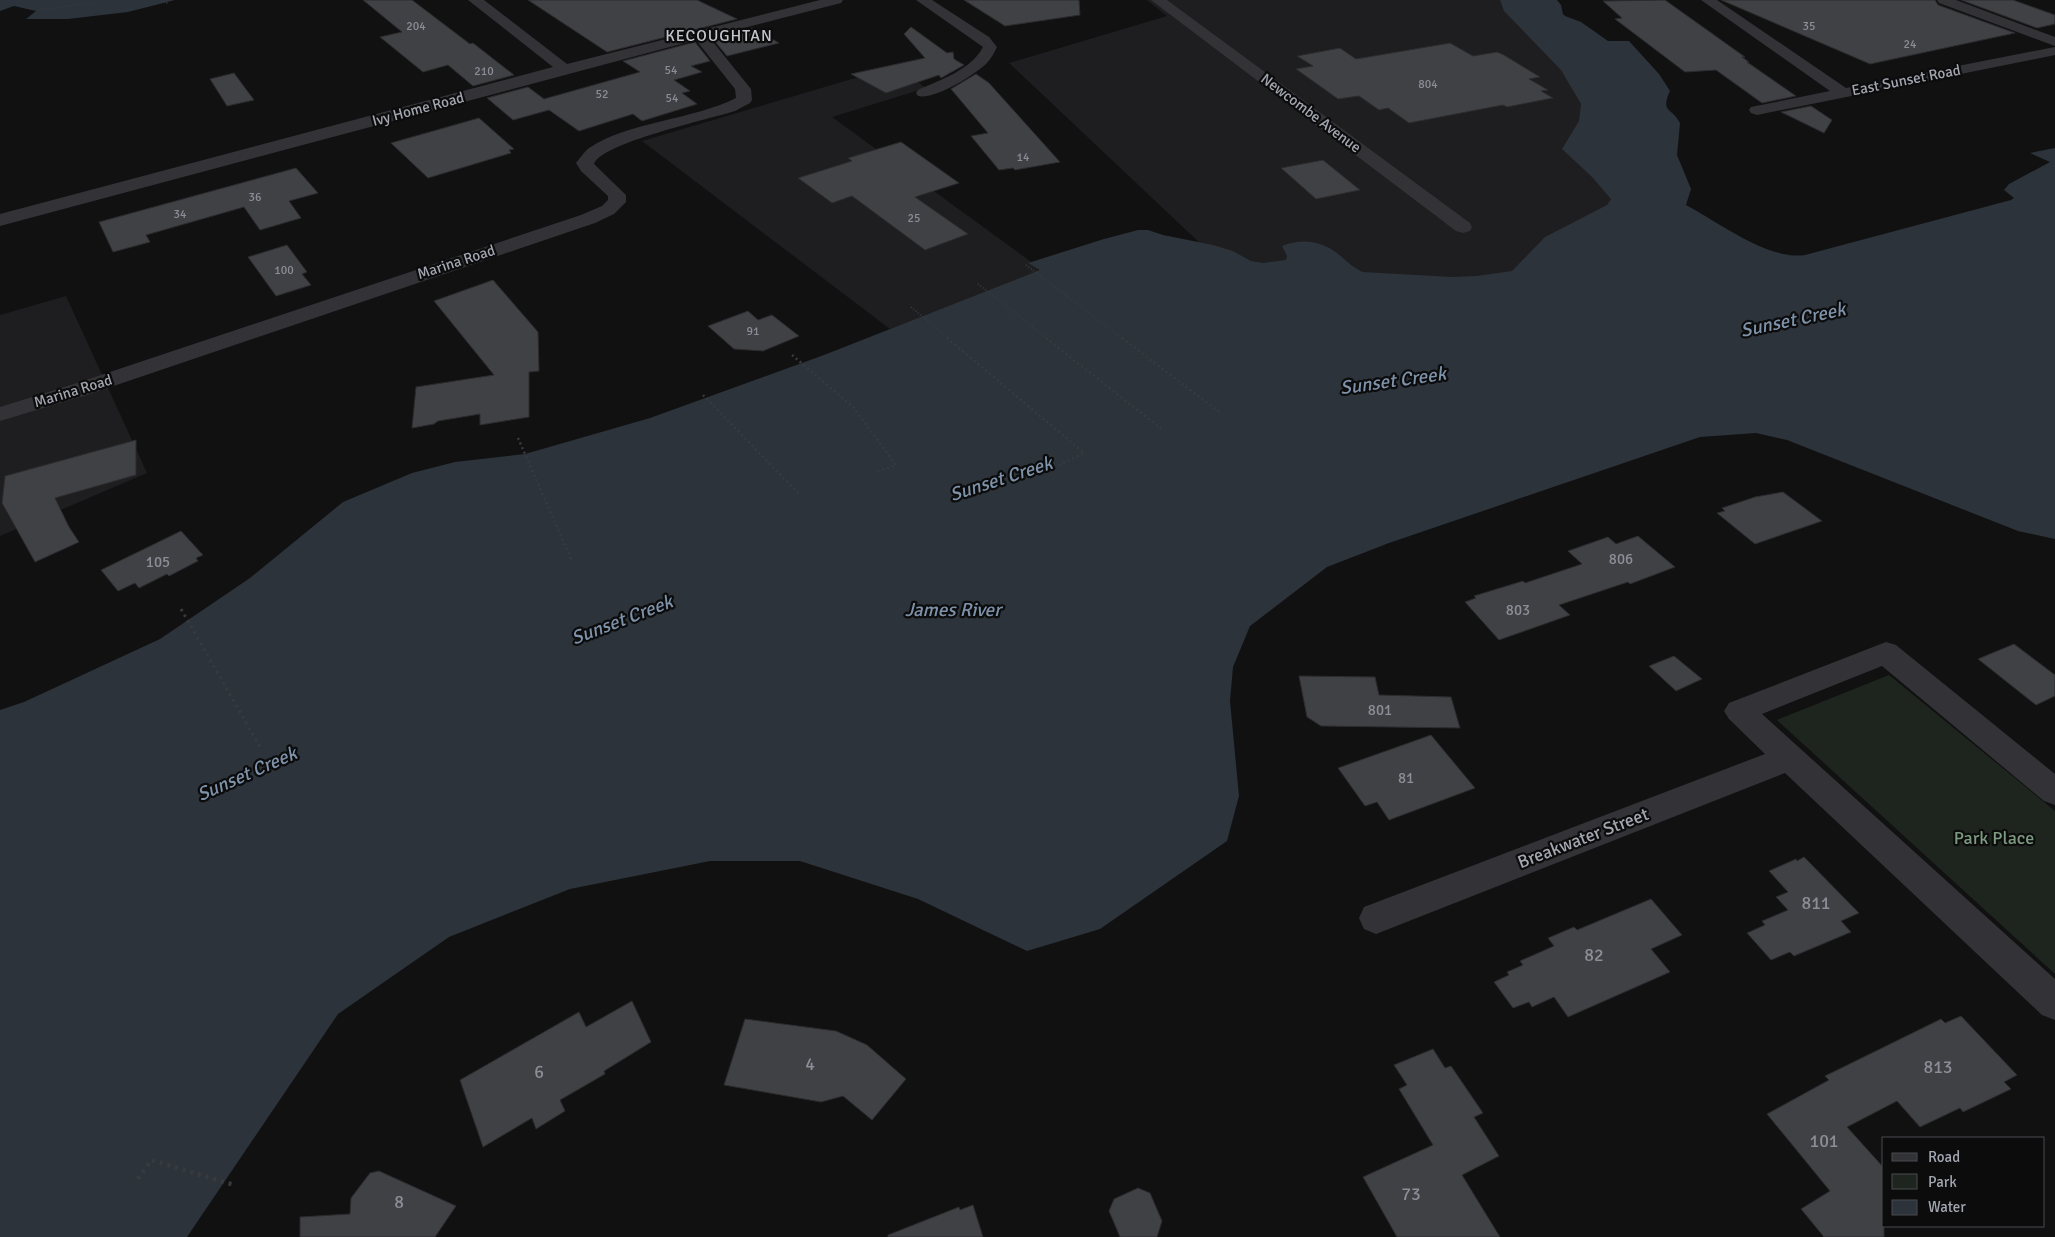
<svg xmlns="http://www.w3.org/2000/svg" width="2055" height="1237" font-family="Signika,sans-serif">
<style>
.built{fill:#1e1d1f}
.green{fill:#1e251f}
.water{fill:#2c333a}
.building{fill:#404145;stroke:#2c2b2e}
.lines{fill:none;stroke-linecap:round;stroke-linejoin:round}
.path-far3{stroke:#393a3e;stroke-width:2;stroke-dasharray:1 2;stroke-linecap:butt}
.path-far2{stroke:#393a3e;stroke-width:2.5;stroke-dasharray:2 3;stroke-linecap:butt}
.path-far1{stroke:#393a3e;stroke-width:3;stroke-dasharray:2.5 4;stroke-linecap:butt}
.path{stroke:#393a3e;stroke-width:4.5;stroke-dasharray:3 5;stroke-linecap:butt}
.minor{fill:#333337;fill-rule:evenodd}
.labels{text-anchor:middle;dominant-baseline:central;stroke-width:4.5;stroke-linejoin:round;paint-order:stroke}
.far-number-label{font-size:12px;fill:#8b8e97}
.far-street-label{font-size:15px;fill:#a4a7b2;stroke:#0c0c0d}
.number-label{font-size:15px;fill:#8b8e97}
.far-neighbourhood-label{font-size:16px;letter-spacing:1px;fill:#c5c6ce;stroke:#0c0c0d}
.street-label{font-size:18px;fill:#a4a7b2;stroke:#0c0c0d}
.park-label{font-size:18px;fill:#7d9b81;stroke:#0c0c0d}
.near-number-label{font-size:18px;fill:#8b8e97}
.water-label{font-size:19px;font-style:italic;fill:#7e92aa;stroke:#0c0c0d}
</style>
<rect width="100%" height="100%" fill="#111112"/>
<path class="built" d="M1147 0H1528L1641 193 1503 280 1266 269 1204 247 1009 63 1167 16Z
M896 66 926 88 832 117 1034 264 1047 271 890 329 642 141Z
M66 296 147 473 0 536V315Z"/>
<path class="green" d="M1889 675 2055 811V974L1777 720Z"/>
<path class="water" d="M0 0H175L128 12 68 19H26L36 11 14 6 0 11Z
M1500 0H1557L1561 5 1563 14 1565 16 1581 22 1608 41H1629L1659 74 1670 91C1660 113 1672 107 1680 123L1677 155 1691 189 1686 205C1718 222 1769 261 1805 255L2011 200 2014 198 2004 190 2009 184 2050 162 2030 153 2055 148V539L2018 531 1787 440 1756 433 1700 437 1389 543 1327 567 1250 626 1233 667 1230 701 1239 796 1227 841 1100 929 1027 951 918 899 800 861H710L570 889 449 937 338 1014 187 1237H0V710L24 702 160 639 250 578 343 502 412 473 455 462 525 454 650 418 824 355 1040 270 1028 263 1104 239 1138 230H1148L1163 235 1213 245 1233 251 1251 261 1263 263 1286 260 1287 256 1282 246C1298 239 1316 240 1331 249 1343 256 1349 266 1363 272L1452 277 1476 276 1512 271 1545 237 1607 205 1611 199 1592 177 1562 149 1579 121 1581 104 1561 70 1504 11Z"/>
<path class="building" d="M363 0H412L470 44 473 43 514 75 473 86 448 65 423 72 380 37 402 32Z
M528 0H697L737 19 607 52Z
M964 0H1079L1080 15 1005 26Z
M1665 0 1745 57H1742L1749 62H1747L1796 96 1762 103 1716 70 1685 72 1615 19 1622 18 1603 1Z
M1721 0H1935L1938 5 2015 33 1870 64Z
M1961 0H2013L2055 15V24L2037 28Z
M911 27 947 53 953 52 954 59 964 65 941 78 939 75 886 93 851 74 925 58 904 34Z
M752 28 779 43 727 56 712 38Z
M695 42 710 61 691 66 702 72 674 80 690 91 682 93 697 104 642 121 633 114 579 131 549 110 513 120 487 98 528 87 544 99 640 72 623 61Z
M1450 43 1473 56 1497 52 1504 55 1540 77 1529 79 1548 90 1541 91 1553 98 1507 107 1503 105 1409 123 1388 108 1379 110 1359 96 1338 99 1296 69 1313 66 1297 56 1340 48 1356 59Z
M234 73 254 100 227 106 210 79Z
M976 74 989 83 1060 162 1015 170 1013 168 999 170 971 136 988 133 951 89Z
M1811 106 1832 120 1824 133 1781 112Z
M479 118 514 149 509 150 511 153 428 178 391 143Z
M901 142 959 183 915 197 968 234 925 250 852 196 832 203 798 178 852 161 848 158Z
M1323 160 1360 190 1316 199 1281 168Z
M296 168 318 193 289 201 301 218 260 230 244 207 146 235 150 242 113 252 99 222Z
M287 245 307 272 302 274 311 285 276 296 248 257Z
M493 280 538 332 539 371 529 372V417L480 425V414L438 421 434 424 412 428 416 387 494 375 434 301Z
M748 311 758 320 772 315 799 336 763 351 734 349 708 326Z
M136 440V475L55 498 69 527 79 542 35 562 2 503 5 476Z
M1783 492 1822 521 1755 544 1717 513 1725 511 1722 508 1755 497Z
M181 531 203 555 196 558 198 561 169 576 167 574 139 588 135 583 118 591 101 570Z
M1638 536 1675 567 1630 584 1628 582 1559 605 1570 615 1499 640 1465 602 1476 598 1474 596 1523 581 1525 583 1582 564 1568 551 1608 537 1616 544Z
M2014 644 2055 675V696L2036 705 1978 659Z
M1674 656 1702 679 1676 691 1649 666Z
M1299 676 1375 677 1379 695 1451 697 1460 728 1321 726 1307 717Z
M1431 735 1475 788 1389 820 1377 802 1365 806 1338 768Z
M1804 857 1859 913 1841 921 1851 932 1794 956 1790 952 1771 960 1747 933 1765 925 1762 921 1788 910 1776 897 1788 892 1769 871 1796 859 1797 861Z
M1651 899 1682 935 1651 949 1670 972 1568 1017 1554 997 1532 1007 1529 1002 1513 1008 1494 982 1509 975 1507 972 1523 965 1520 961 1554 946 1548 938 1574 927 1577 930Z
M632 1001 651 1042 604 1071 605 1074 560 1100 565 1111 536 1129 532 1118 483 1147 460 1080 579 1012 586 1027Z
M1961 1016 2017 1075 2004 1082 2011 1089 1963 1112 1960 1108 1920 1127 1897 1101 1847 1127 1884 1168V1237H1824L1801 1209 1830 1191 1767 1114 1829 1080 1825 1076 1941 1019 1945 1023Z
M745 1019 836 1031 867 1045 906 1079 872 1120 843 1096 821 1102 724 1085Z
M1433 1049 1445 1068 1451 1066 1483 1113 1474 1117 1499 1156 1462 1175 1500 1237H1397L1363 1177 1433 1145 1399 1089 1407 1085 1394 1065Z
M379 1171 456 1206 435 1237H300V1217L350 1214 351 1198 370 1173Z
M1138 1188 1150 1193 1162 1221 1157 1237H1120L1109 1211 1114 1199Z
M973 1205 983 1237H888V1235L959 1207 960 1210Z"/>
<g class="lines">
<path class="path-far3" d="M161 0 169 4
M38 10 95 3
M1026 265 1123 339
M978 284 1048 339
M911 307 949 339"/>
<path class="path-far2" d="M947 338 1084 453 1051 469
M1046 338 1164 431
M1122 338 1222 414
M792 355 853 407 896 465 877 472
M703 395 800 495
M518 438 571 559"/>
<path class="path-far1" d="M181 609 260 747"/>
<path class="path" d="M138 1179 151 1160 234 1185"/>
<path class="minor" d="M468 0H484L567 64 820 0H843L841 3 709 37 751 89 752 100 750 103 735 111C710 119 601 143 594 164L626 195V202L614 214 595 223 90 394 0 421V407L74 384 581 215 602 206 608 200V196L581 171 576 163C580 158 584 152 589 148 628 122 692 120 736 98L735 89 696 40 0 226V214L553 67Z
M916 0H932L989 37 997 47C994 53 991 59 986 64 974 75 935 100 918 96L916 93 918 90C940 80 971 70 983 47Z
M1151 0H1167L1470 223 1472 227 1470 231 1463 233 1456 231Z
M1701 0H1717L1846 88 2055 47V55L1757 115 1751 113 1749 110 1751 107 1830 91Z
M1937 0H1956L2055 37V46L1939 3Z
M1886 642 1896 645 2055 774V805L2044 801 1882 666 1762 714 2055 979V1020L2042 1015 1785 773 1376 934 1364 929 1359 918 1364 907 1765 754 1729 719 1724 711 1729 703Z"/>
</g>
<g class="labels">
<g class="far-number-label">
<text x="416" y="26">204</text>
<text x="1809" y="26">35</text>
<text x="1910" y="44">24</text>
<text x="671" y="70">54</text>
<text x="484" y="71">210</text>
<text x="1428" y="84">804</text>
<text x="602" y="94">52</text>
<text x="672" y="98">54</text>
<text x="1023" y="157">14</text>
<text x="255" y="197">36</text>
<text x="180" y="214">34</text>
<text x="914" y="218">25</text>
<text x="284" y="270">100</text>
<text x="753" y="331">91</text>
</g>
<g class="far-street-label">
<text transform="translate(1906 80) rotate(-11)">East Sunset Road</text>
<text transform="translate(418 109) rotate(-15)">Ivy Home Road</text>
<text transform="translate(1311 113) rotate(37)">Newcombe Avenue</text>
<text transform="translate(456 262) rotate(-18)">Marina Road</text>
<text transform="translate(73 391) rotate(-17)">Marina Road</text>
</g>
<g class="number-label">
<text x="1621" y="559">806</text>
<text x="158" y="562">105</text>
<text x="1518" y="610">803</text>
<text x="1380" y="710">801</text>
<text x="1406" y="778">81</text>
</g>
<g class="far-neighbourhood-label">
<text x="719" y="36">KECOUGHTAN</text>
</g>
<g class="street-label">
<text transform="translate(1583 838) rotate(-21)">Breakwater Street</text>
</g>
<g class="park-label">
<text x="1994" y="838">Park Place</text>
</g>
<g class="near-number-label">
<text x="1816" y="903">811</text>
<text x="1594" y="955">82</text>
<text x="810" y="1064">4</text>
<text x="1938" y="1067">813</text>
<text x="539" y="1072">6</text>
<text x="1824" y="1141">101</text>
<text x="1411" y="1194">73</text>
<text x="399" y="1202">8</text>
</g>
<g class="water-label">
<text transform="translate(1793 320) rotate(-12)">Sunset Creek</text>
<text transform="translate(1393 381) rotate(-8)">Sunset Creek</text>
<text transform="translate(1001 479) rotate(-18)">Sunset Creek</text>
<text x="953" y="610">James River</text>
<text transform="translate(622 620) rotate(-21)">Sunset Creek</text>
<text transform="translate(247 774) rotate(-24)">Sunset Creek</text>
</g>
</g>
<rect x="1882" y="1137" width="162" height="90" fill="#0c0c0d" stroke="#494a4f"/>
<rect x="1892" y="1153" width="25" height="8" fill="#333337" stroke="#494a4f"/>
<text x="1928" y="1162" font-size="15" fill="#a4a7b2">Road</text>
<rect x="1892" y="1174" width="25" height="15" fill="#1e251f" stroke="#494a4f"/>
<text x="1928" y="1187" font-size="15" fill="#a4a7b2">Park</text>
<rect x="1892" y="1200" width="25" height="15" fill="#2c333a" stroke="#494a4f"/>
<text x="1928" y="1212" font-size="15" fill="#a4a7b2">Water</text>
</svg>
